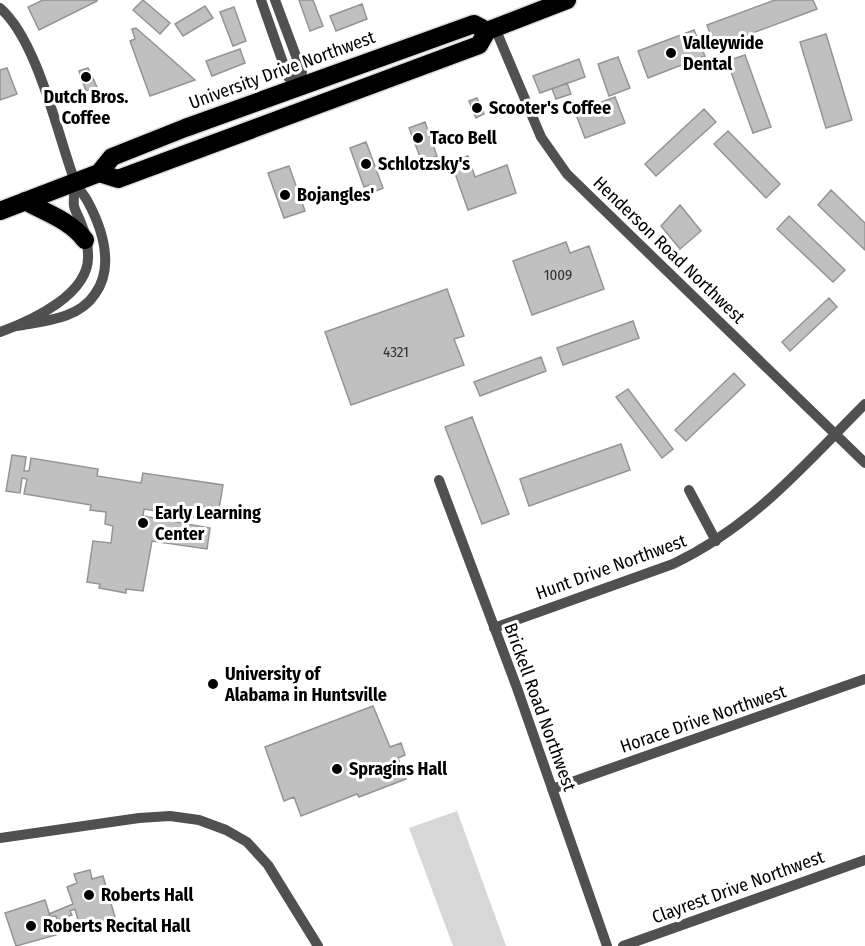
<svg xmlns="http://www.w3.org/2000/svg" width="865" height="946" font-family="'Fira Sans Condensed',sans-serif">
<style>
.green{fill:#d7d7d7}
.building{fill:#c0c0c0;stroke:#949494;stroke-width:1.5}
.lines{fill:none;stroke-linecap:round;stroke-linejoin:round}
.highway-casing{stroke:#dbdbdb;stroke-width:21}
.street{stroke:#505050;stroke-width:10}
.highway{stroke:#000;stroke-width:18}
.poi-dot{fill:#000;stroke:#fff;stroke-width:2}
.labels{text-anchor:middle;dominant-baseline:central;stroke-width:6;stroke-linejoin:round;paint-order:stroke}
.number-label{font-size:15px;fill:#303030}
.poi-label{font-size:18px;font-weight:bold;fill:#000;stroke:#fff;text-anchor:start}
.street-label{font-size:18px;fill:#000;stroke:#fff}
</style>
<rect width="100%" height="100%" fill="#fff"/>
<path class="green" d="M457 811 506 946H453L409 828Z"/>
<path class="building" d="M43 0H97V1L39 30 28 7Z
M143 0 170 23 160 34 133 10Z
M299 0H313L323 26 310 31Z
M775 0H813L817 9 715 47 707 25Z
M362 4 367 19 336 31 330 16Z
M205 6 213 18 183 36 175 24Z
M234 7 246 41 233 46 220 12Z
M136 28 195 80 150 96 130 41 135 39 132 29Z
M694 30 705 56 648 78 638 51Z
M826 34 852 120 826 128 800 42Z
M240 49 245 63 212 76 206 61Z
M745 55 771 127 753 133 727 61Z
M618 57 630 88 609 96 598 64Z
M579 59 585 77 540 93 533 76Z
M7 68 17 94 0 100V70Z
M88 68 97 87 86 91 79 71Z
M567 83 571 94 556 99 552 89Z
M615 97 625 123 585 138 575 112Z
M477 98 484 114 476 118 469 101Z
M704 109 716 122 656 176 645 164Z
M425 122 437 156 422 162 409 128Z
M728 131 780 184 766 198 714 144Z
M366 142 383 188 371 193 369 185 364 187 350 148Z
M468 156 475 177 507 165 516 193 468 210 451 162Z
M289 166 305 211 284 218 268 173Z
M831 190 865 223V250L818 205Z
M680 205 701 231 680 249 661 226Z
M789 216 845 270 833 282 777 229Z
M566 242 570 253 589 246 604 289 532 315 513 261Z
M447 289 464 336 454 339 464 365 351 405 325 332Z
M829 298 837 307 790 351 782 342Z
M633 321 639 338 563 365 557 348Z
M541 357 546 371 480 396 474 382Z
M734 373 745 385 686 441 675 430Z
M628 389 673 449 662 458 616 397Z
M472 417 509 514 482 524 445 427Z
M621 444 630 470 529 506 520 479Z
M12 455 26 457 24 471H29L31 458 98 469 97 476 141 483 143 473 223 485 217 521 144 509 143 516 210 528 207 549 152 541 143 591 126 589V593L99 588 100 584 87 582 93 541 111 543 113 526 105 524 106 512 90 510 91 505 24 494 27 479 22 478 20 493 6 491Z
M373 706 390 747 401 743 405 755 398 758 406 779 359 797 357 794 301 816 294 797 284 801 265 747Z
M90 870 92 879 103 876 115 917 106 920 108 928 92 932 90 924 80 927 75 909 70 911 72 915 57 920 56 916 50 917 49 914 73 904 67 887 77 883 74 874Z
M45 900 56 935 16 946 5 913Z"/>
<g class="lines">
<defs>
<path id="highway" d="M99 173 118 179 479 45 487 31 567 0
M25 201C46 213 70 220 85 240
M0 211 99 173 112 157 185 128 474 24 487 31"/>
</defs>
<use href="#highway" class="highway-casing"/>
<path class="street" d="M261 0 288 77 297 80
M275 0 302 72 297 80 299 86
M0 8C37 40 57 132 74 179 77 188 84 194 88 202 96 217 104 238 105 255 106 268 103 283 95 294 79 319 44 321 17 326
M495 28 541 137 567 174 865 463
M0 332C31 321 91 294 88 254 88 245 85 232 81 223 79 217 75 211 74 206 73 199 75 190 75 182
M439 480 517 688 607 946
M689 490 716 541
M494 628 673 564C753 526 803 466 865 404
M552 789 865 679
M0 838 139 818 170 816 199 820 226 830 247 842 268 865 318 946
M623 946 865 860"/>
<use href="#highway" class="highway"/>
</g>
<g class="poi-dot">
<circle cx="671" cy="53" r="6"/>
<circle cx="86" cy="77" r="6"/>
<circle cx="477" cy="108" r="6"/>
<circle cx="418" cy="138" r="6"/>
<circle cx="366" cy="164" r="6"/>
<circle cx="285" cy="195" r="6"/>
<circle cx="143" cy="523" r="6"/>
<circle cx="213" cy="684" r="6"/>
<circle cx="337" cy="769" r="6"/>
<circle cx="89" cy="895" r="6"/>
<circle cx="31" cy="926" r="6"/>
</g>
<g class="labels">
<g class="number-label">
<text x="558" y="275">1009</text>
<text x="396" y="352">4321</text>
</g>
<g class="poi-label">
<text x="683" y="43">Valleywide<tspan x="683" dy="21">Dental</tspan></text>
<text x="86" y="97" text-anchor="middle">Dutch Bros.<tspan x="86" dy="21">Coffee</tspan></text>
<text x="489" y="108">Scooter's Coffee</text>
<text x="430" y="138">Taco Bell</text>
<text x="378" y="164">Schlotzsky's</text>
<text x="297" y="195">Bojangles'</text>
<text x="155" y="513">Early Learning<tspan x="155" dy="21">Center</tspan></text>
<text x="225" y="674">University of<tspan x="225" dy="21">Alabama in Huntsville</tspan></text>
<text x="349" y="769">Spragins Hall</text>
<text x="101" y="895">Roberts Hall</text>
<text x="43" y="926">Roberts Recital Hall</text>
</g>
<g class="street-label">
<text transform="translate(282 70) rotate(-20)">University Drive Northwest</text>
<text transform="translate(669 250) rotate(44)">Henderson Road Northwest</text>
<text transform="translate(611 567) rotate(-20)">Hunt Drive Northwest</text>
<text transform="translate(540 707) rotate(70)">Brickell Road Northwest</text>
<text transform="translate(703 719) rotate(-19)">Horace Drive Northwest</text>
<text transform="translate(738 887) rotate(-20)">Clayrest Drive Northwest</text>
</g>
</g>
</svg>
